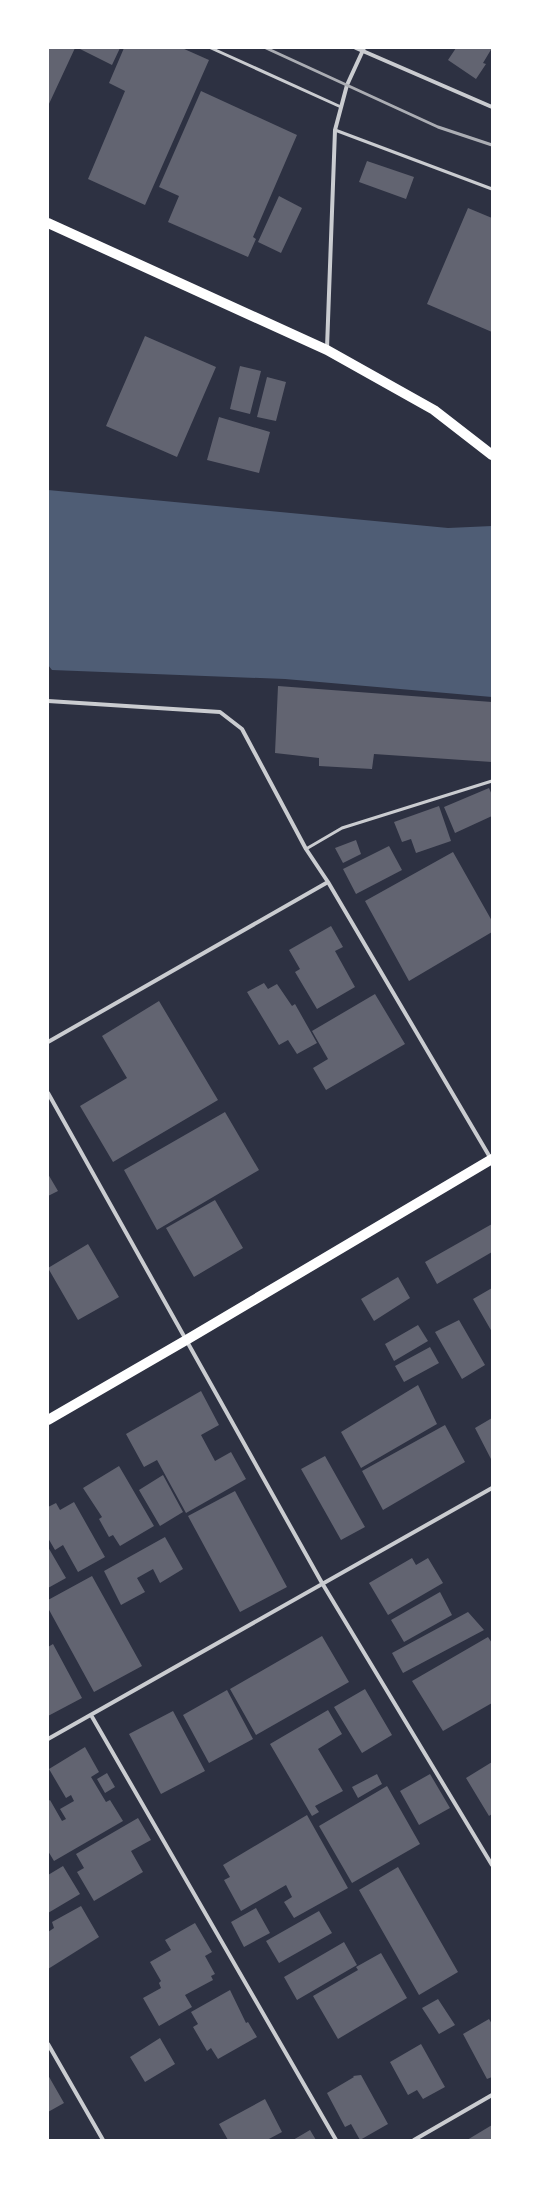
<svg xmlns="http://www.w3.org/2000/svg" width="540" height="2188" font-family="Bitter,serif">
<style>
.water{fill:#4f5d75}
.building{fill:#626471}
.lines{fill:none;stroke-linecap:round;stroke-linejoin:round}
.service{stroke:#caccd0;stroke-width:3}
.minor{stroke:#caccd0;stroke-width:4}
.primary{stroke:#fff;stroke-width:10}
.rail{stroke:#abadb3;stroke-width:3}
</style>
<rect width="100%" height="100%" fill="#2d3142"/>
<path class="water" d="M48 490 448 528 492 526V697L285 679 52 670 48 665Z"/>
<path class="building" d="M48 48H75L48 106Z
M80 48H120L112 65 80 49Z
M124 48H182L209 60 145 205 88 179 125 91 109 83Z
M456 48H492L483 63 486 64 476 79 448 60Z
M201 91 297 135 253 237 256 239 248 257 168 222 179 196 159 187Z
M367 161 414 177 406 199 359 182Z
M279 196 302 208 281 253 258 242Z
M468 208 492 218V332L427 304Z
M145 336 216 367 177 457 106 426Z
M240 366 261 371 250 414 230 409Z
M267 377 286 382 276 421 257 417Z
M219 417 270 432 259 473 207 460Z
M278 686 492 702V762L374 754 372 769 319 766V758L275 753Z
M489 788 492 795V816L455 833 444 807Z
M439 806 451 841 416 853 411 839 402 842 394 822Z
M356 840 361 854 343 863 335 848Z
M389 846 402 870 356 894 343 869Z
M453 852 492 921V932L409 981 365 901Z
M331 926 343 947 335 951 355 987 317 1009 295 972 300 969 289 950Z
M264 983 268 989 277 984 292 1006 295 1004 317 1043 297 1054 288 1040 279 1045 247 992Z
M375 994 405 1044 326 1090 313 1068 328 1059 312 1031Z
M159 1001 218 1100 113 1162 80 1106 127 1078 102 1036Z
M225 1112 259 1170 157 1230 124 1170Z
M48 1174 58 1191 48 1196Z
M215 1200 243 1248 194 1277 166 1228Z
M492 1224V1252L437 1284 425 1262Z
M88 1244 119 1297 78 1320 48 1268Z
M398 1277 410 1298 374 1321 361 1299Z
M492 1288V1332L473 1299Z
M459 1320 485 1365 462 1379 435 1332Z
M418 1325 428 1341 394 1361 385 1344Z
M430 1347 439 1363 404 1382 395 1366Z
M418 1385 437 1424 361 1468 341 1432Z
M201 1391 219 1425 201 1435 215 1461 231 1452 246 1479 186 1513 157 1460 144 1467 126 1434Z
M492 1418V1461L475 1428Z
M445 1425 465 1462 383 1510 362 1471Z
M325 1456 365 1527 341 1540 301 1469Z
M119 1466 154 1526 120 1546 113 1535 109 1537 99 1519 102 1517 83 1488Z
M163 1475 183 1512 160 1526 139 1490Z
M235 1491 287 1587 240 1612 188 1516Z
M74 1502 105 1557 78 1572 63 1545 55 1550 48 1538V1507L56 1503 60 1510Z
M165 1537 183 1569 160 1583 153 1569 137 1578 145 1592 121 1605 104 1571Z
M48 1547 66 1578 48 1588Z
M412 1558 416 1565 428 1558 443 1583 388 1615 369 1583Z
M92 1576 142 1666 94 1692 48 1608V1600Z
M440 1592 452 1615 404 1642 391 1620Z
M468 1612 484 1630 403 1673 392 1653Z
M322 1636 349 1682 256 1735 230 1689Z
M488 1637 492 1643V1703L443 1731 412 1681Z
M53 1644 82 1698 48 1716V1647Z
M365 1689 392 1735 362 1753 334 1707Z
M227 1690 253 1739 209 1763 183 1715Z
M328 1710 342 1734 318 1749 343 1791 315 1806 319 1812 312 1816 270 1744Z
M173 1711 205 1771 161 1794 129 1734Z
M85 1747 99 1772 91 1777 106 1802 110 1800 123 1821 54 1861 48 1851V1801L50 1800 62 1821 66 1819 60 1809 74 1801 71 1795 66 1798 49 1769Z
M492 1762V1814L489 1816 466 1778Z
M107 1773 115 1787 105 1793 97 1779Z
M377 1774 382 1784 358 1798 352 1787Z
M430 1774 450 1808 419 1825 400 1791Z
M387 1786 420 1844 352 1883 319 1826Z
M307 1815 348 1888 294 1918 284 1902 292 1897 286 1885 241 1911 224 1880 230 1877 223 1865Z
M138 1818 151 1840 131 1851 143 1872 94 1901 77 1872 84 1868 76 1854Z
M63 1866 80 1894 48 1913V1875Z
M398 1867 458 1972 419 1995 359 1890Z
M81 1906 99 1937 48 1969V1932L54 1928 52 1922Z
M256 1908 270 1933 244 1947 231 1922Z
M319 1911 332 1933 279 1963 266 1941Z
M195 1923 212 1952 205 1956 215 1974 211 1976 213 1980 185 1995 192 2007 159 2026 143 1998 161 1988 159 1983 161 1981 150 1962 171 1950 165 1940Z
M344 1942 357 1965 297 2000 284 1977Z
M381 1953 407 1998 338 2039 313 1996 358 1970 356 1967Z
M230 1990 246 2023 248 2022 257 2037 218 2059 211 2048 207 2051 193 2027 198 2024 191 2012Z
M438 1999 455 2025 439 2034 422 2008Z
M489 2019 492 2024V2077L487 2079 463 2034Z
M160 2038 175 2064 145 2082 130 2057Z
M421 2044 445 2087 423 2099 417 2090 408 2095 390 2062Z
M48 2075 64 2103 48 2112Z
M361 2075 388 2124 360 2140 351 2124 345 2127 327 2093 354 2077 353 2076Z
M265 2099 282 2132 267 2140H228L219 2124Z
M492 2125V2140H467Z
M310 2130 316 2140H293Z"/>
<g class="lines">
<path class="service" d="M211 48 341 107
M335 130 492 189
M306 849 342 828 492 781"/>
<path class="minor" d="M356 48 492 107
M327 348 335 130 347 85 364 48
M48 701 220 712 242 729 306 849 328 882 491 1159
M48 1042 328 882
M48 1093 322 1583 492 1865
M91 1715 336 2140
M48 1739 492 1488
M48 2044 103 2140
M414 2140 492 2095"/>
<path class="primary" d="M48 223 327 350 434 410 492 455
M48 1420 188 1339 492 1159"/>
<path class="rail" d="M266 48 438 127 492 145"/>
</g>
<rect width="540" height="2188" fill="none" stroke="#ffffff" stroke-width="98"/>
</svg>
